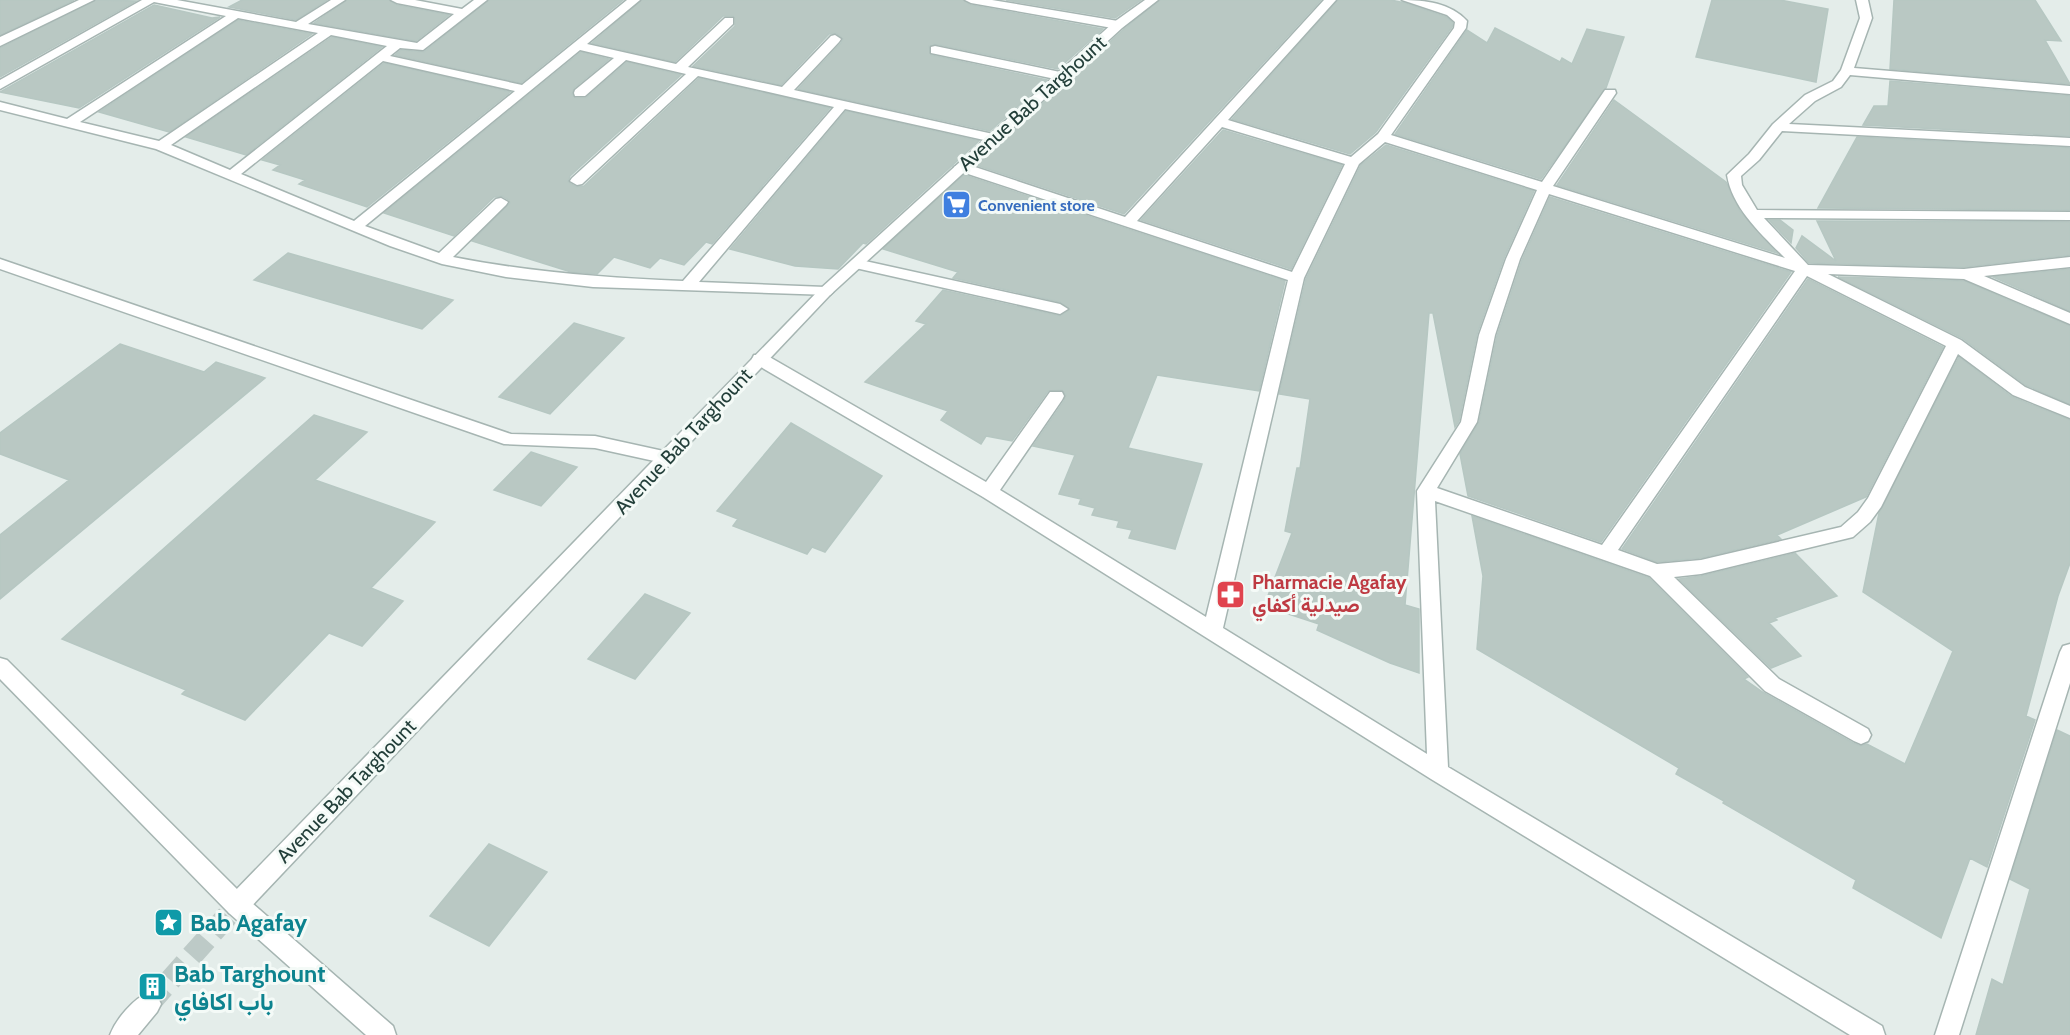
<svg xmlns="http://www.w3.org/2000/svg" width="2070" height="1035" font-family="Cabin,Vazirmatn,sans-serif">
<style>
.building{fill:#b9c8c3;stroke:#b6c7c2;stroke-width:1.5}
.lines{fill:none;stroke-linecap:round;stroke-linejoin:round}
.tertiary-tunnel{stroke:#bdcac7;stroke-width:22;stroke-dasharray:22 10;stroke-linecap:butt}
.service-casing{stroke:#a6b5b2;stroke-width:3}
.minor-casing{stroke:#a6b5b2;stroke-width:3}
.tertiary-casing{stroke:#a6b5b2;stroke-width:3}
.service{fill:#fff;fill-rule:evenodd}
.minor{fill:#fff;fill-rule:evenodd}
.tertiary{fill:#fff;fill-rule:evenodd}
.labels{text-anchor:middle;dominant-baseline:central;stroke-width:6;stroke-linejoin:round;paint-order:stroke}
.far-shop-label{font-size:16px;font-weight:bold;fill:#366cbe;stroke:#f4faf7;text-anchor:start}
.street-label{font-size:20px;fill:#233f3a;stroke:#f4faf7}
.health-label{font-size:20px;font-weight:bold;fill:#be3a42;stroke:#f4faf7;text-anchor:start}
.near-culture-label{font-size:24px;font-weight:bold;fill:#0d838f;stroke:#f4faf7;text-anchor:start}
</style>
<rect width="100%" height="100%" fill="#e4edea"/>
<path class="building" d="M0 0H74L0 35Z
M96 0 136 1 0 77V48Z
M242 0H327L296 20 229 7Z
M347 0H389L397 5 449 15 416 41 314 23Z
M489 0H623L521 83 395 55 401 50 424 52Z
M642 0H963L971 5 1103 29 1058 69 935 44 929 46 931 55 1047 80 990 131 798 89 841 43 843 39 836 33 829 34 781 85 693 66 735 26V18L733 16H723L675 62 592 43Z
M1006 0H1141L1115 18Z
M1160 0H1321L1124 214 976 165 1123 30Z
M1338 0H1391L1405 3 1446 17 1453 23 1452 27 1376 132 1350 154 1232 119Z
M1712 0H1780L1828 9 1816 82 1696 57Z
M1894 0H2035L2061 41 2045 40 2070 84 1890 69Z
M154 5 212 18 220 17 79 108 0 92Z
M238 20 312 34 169 132 99 112Z
M1495 28 1560 62 1562 58 1572 64 1587 29 1624 37 1606 88 1541 179 1395 134 1467 30 1487 43Z
M332 37 382 47 246 155 186 137Z
M581 52 609 59 574 88 572 94 575 98H586L627 62 681 75 570 176 568 182 576 187 584 186 699 78 830 108 712 244 706 242 684 265 660 258 650 268 614 257 597 274 571 272 472 241 510 203 509 200 502 196 494 197 454 236 384 213Z
M384 63 510 92 367 207 299 184 305 180 273 170 280 165 262 160Z
M1890 81 2070 96V136L1863 125 1874 106H1888Z
M1614 100 1726 182 1740 211 1777 253 1557 185Z
M846 111 979 141 866 244 863 243 838 269 795 266 730 249Z
M1223 130 1342 165 1291 269 1141 220Z
M1857 137 2070 148V210L1818 208Z
M1386 145 1534 191 1504 258 1477 334 1459 421 1455 427 1433 313H1429L1405 605 1419 609V673L1390 663 1317 630 1319 624 1264 606 1292 533 1285 531 1297 468H1300L1310 399 1279 394 1306 279 1361 165Z
M964 175 1285 281 1259 391 1157 375 1128 448 1202 464 1175 549 1129 538 1132 530 1117 527 1119 521 1092 515 1095 508 1079 504 1081 499 1059 494 1075 455 1033 446 1064 401 1066 395 1062 390 1048 391 1012 441 986 436 981 444 941 420 948 411 865 382 926 324 916 321 943 290 1060 316 1070 310 1060 302 953 278 958 272 883 249Z
M1550 197 1791 272 1601 542 1468 496 1460 454 1479 422 1497 336 1522 260Z
M1769 220H1780L1793 230 1791 243Z
M1817 221 2070 222V255L1964 267 1809 263 1796 248 1802 236 1836 261Z
M288 253 453 300 422 329 254 280Z
M2070 269V311L1993 277Z
M1838 277 1964 281 2070 326V404L2026 385 1962 338Z
M1808 279 1943 347 1866 497 1777 535 1781 539 1701 558 1657 562 1622 549Z
M574 323 624 338 550 414 499 397Z
M120 344 204 372 216 362 265 378 0 599V535L69 480 0 454V433Z
M1959 357 2012 397 2070 420V563L2058 596 2026 716 2035 720 1987 867 1970 858 1941 938 1853 888 1856 880 1723 803 1724 801 1676 774 1679 768 1477 649 1483 576 1472 516 1649 578 1748 677 1744 679 1764 693 1853 743 1860 746 1867 744 1905 764 1953 651 1863 592 1879 513Z
M314 415 367 432 315 480 435 522 371 588 403 601 362 646 329 633 245 720 182 694 186 690 62 639Z
M791 423 882 476 825 552 812 547 807 554 733 526 738 519 717 511Z
M531 452 577 467 541 506 494 490Z
M1795 553 1837 596 1775 618 1777 620 1769 623 1801 656 1771 668 1679 579 1701 576Z
M645 594 690 613 635 679 588 659Z
M2057 730 2070 736V1035H1976L1992 979 2003 985 2030 889 2010 879Z
M489 844 547 872 489 946 430 916Z"/>
<g class="lines">
<path class="tertiary-tunnel" d="M149 1004 237 905"/>
<defs>
<path id="service" d="M0 259 511 434 595 436 668 452 674 454 677 458 674 462 668 464 595 448 504 444 0 269Z"/>
<path id="minor" d="M79 0H94L0 46V37Z
M142 0H177L296 22 331 0H345L308 24 417 43 454 14 397 3 391 0H415L462 9 474 0H487L423 50 400 48 390 56 522 85 627 0H640L587 44 676 64 725 18H733V24L688 67 782 87 831 36 835 35 841 39 839 42 794 90 993 134 1000 138 993 142 845 109 699 282 825 287 833 292 830 295 593 287 506 277 442 264 390 246 156 149 0 110V102L67 119 226 16 154 2 0 89V80ZM238 18 318 33 159 141 80 122ZM331 35 387 46 230 170 171 145ZM580 50 614 58 575 90 574 93 575 96H585L626 60 686 74 572 178 570 181 577 185 582 184 698 76 834 107 683 281C605 278 529 272 453 257L506 205 508 202 501 198 496 199 439 253 365 226ZM383 61 515 91 354 221 241 174Z
M965 0H992L1118 21 1124 25 1118 29 971 3Z
M1324 0H1336L1228 120 1351 157 1378 134 1454 28 1455 22 1447 15 1402 0C1425 0 1451 3 1467 21L1466 28 1391 135 1542 182 1605 90H1615L1616 93 1553 186 1785 258C1762 235 1732 208 1727 175L1749 154 1773 124 1805 95 1833 81 1841 70 1860 18 1856 0H1868L1872 18 1854 68 2070 86V94L1850 75 1841 87 1815 101 1789 124 2070 138V146L1782 131 1759 160 1741 176 1742 185 1757 210 2070 212V220L1764 218 1808 265 1964 269 2070 257V267L1984 276 2070 313V324L1964 279 1828 274 1961 340 2025 387 2070 406V418L2013 395 1958 354 1881 507 1870 522 1853 537 1701 574 1674 577 1779 679 1868 729 1871 735 1868 741 1861 744 1854 741 1765 691 1650 576 1435 501 1448 767 1882 1026 1885 1035H1850L1431 779 983 497 754 363 752 359 754 355H766L986 482 1050 392H1062L1064 396 1062 400 1000 490 1206 617 1288 280 956 170 954 167 961 163 966 164 1125 217ZM1222 127 1345 164 1292 272 1137 221ZM1385 142 1537 190 1506 259 1479 335 1461 422 1417 491 1427 754 1223 628 1304 278 1359 164ZM1549 194 1795 271 1602 545 1437 488 1477 422 1495 335 1520 259ZM1807 276 1946 346 1868 498 1858 512 1841 527 1701 560 1657 564 1618 550Z
M935 46 1060 72 1066 76 1060 80 931 53V47Z
M856 259 1060 304 1068 309 1060 314 851 267 849 264Z
M2070 644V683L1959 1035H1935L2060 652 2063 646Z
M0 658 7 660 245 897 393 1026 396 1035H366L229 913 0 679Z"/>
<path id="tertiary" d="M1145 0H1158L1122 28 830 295 245 913 237 916 229 913 226 905 229 897 820 289 1114 22Z
M149 992 157 996 161 1004 157 1012 138 1035H110C116 1019 133 999 149 992Z"/>
</defs>
<use href="#service" class="service-casing"/>
<use href="#minor" class="minor-casing"/>
<use href="#tertiary" class="tertiary-casing"/>
<use href="#service" class="service"/>
<use href="#minor" class="minor"/>
<use href="#tertiary" class="tertiary"/>
</g>
<defs>
<symbol id="supermarket-square" viewBox="-11 -11 22 22"><rect x="-9" y="-9" width="18" height="18" rx="4" fill="#3f7fe0" stroke="#f4faf7"/><path d="M-6-5.5h2.5l.6 2H6L4.5 2H-2.5L-4.4-4H-6ZM-1.5 3.2a1.3 1.3 0 1 0 .1 0ZM3 3.2a1.3 1.3 0 1 0 .1 0Z" fill="#fff"/></symbol>
<symbol id="pharmacy-square" viewBox="-11 -11 22 22"><rect x="-9" y="-9" width="18" height="18" rx="4" fill="#e0444e" stroke="#f4faf7"/><path d="M-2-6h4v4h4v4h-4v4h-4v-4h-4v-4h4Z" fill="#fff"/></symbol>
<symbol id="sight-square" viewBox="-11 -11 22 22"><rect x="-9" y="-9" width="18" height="18" rx="4" fill="#0f9aa8" stroke="#f4faf7"/><path d="M0-6L1.8-2.2L6-1.7L2.9 1.2L3.7 5.4L0 3.3L-3.7 5.4L-2.9 1.2L-6-1.7L-1.8-2.2Z" fill="#fff"/></symbol>
<symbol id="building-square" viewBox="-11 -11 22 22"><rect x="-9" y="-9" width="18" height="18" rx="4" fill="#0f9aa8" stroke="#f4faf7"/><path d="M-4-6H4V6H1V3H-1V6H-4ZM-2.5-4.3h1.7v1.8h-1.7ZM.8-4.3h1.7v1.8H.8ZM-2.5-1h1.7V.8h-1.7ZM.8-1h1.7V.8H.8Z" fill="#fff"/></symbol>
</defs>
<g fill-rule="evenodd">
<use href="#supermarket-square" x="940" y="188" width="33" height="33"/>
<use href="#pharmacy-square" x="1214" y="578" width="33" height="33"/>
<use href="#sight-square" x="152" y="906" width="33" height="33"/>
<use href="#building-square" x="136" y="970" width="33" height="33"/>
</g>
<g class="labels">
<g class="far-shop-label">
<text x="978" y="205">Convenient store</text>
</g>
<g class="street-label">
<text transform="translate(1032 103) rotate(-42)">Avenue Bab Targhount</text>
<text transform="translate(683 441) rotate(-47)">Avenue Bab Targhount</text>
<text transform="translate(346 791) rotate(-46)">Avenue Bab Targhount</text>
</g>
<g class="health-label">
<text x="1252" y="582">Pharmacie Agafay<tspan x="1252" dy="23">صيدلية أكفاي</tspan></text>
</g>
<g class="near-culture-label">
<text x="190" y="922">Bab Agafay</text>
<text x="174" y="973">Bab Targhount<tspan x="174" dy="28">باب اكافاي</tspan></text>
</g>
</g>
</svg>
